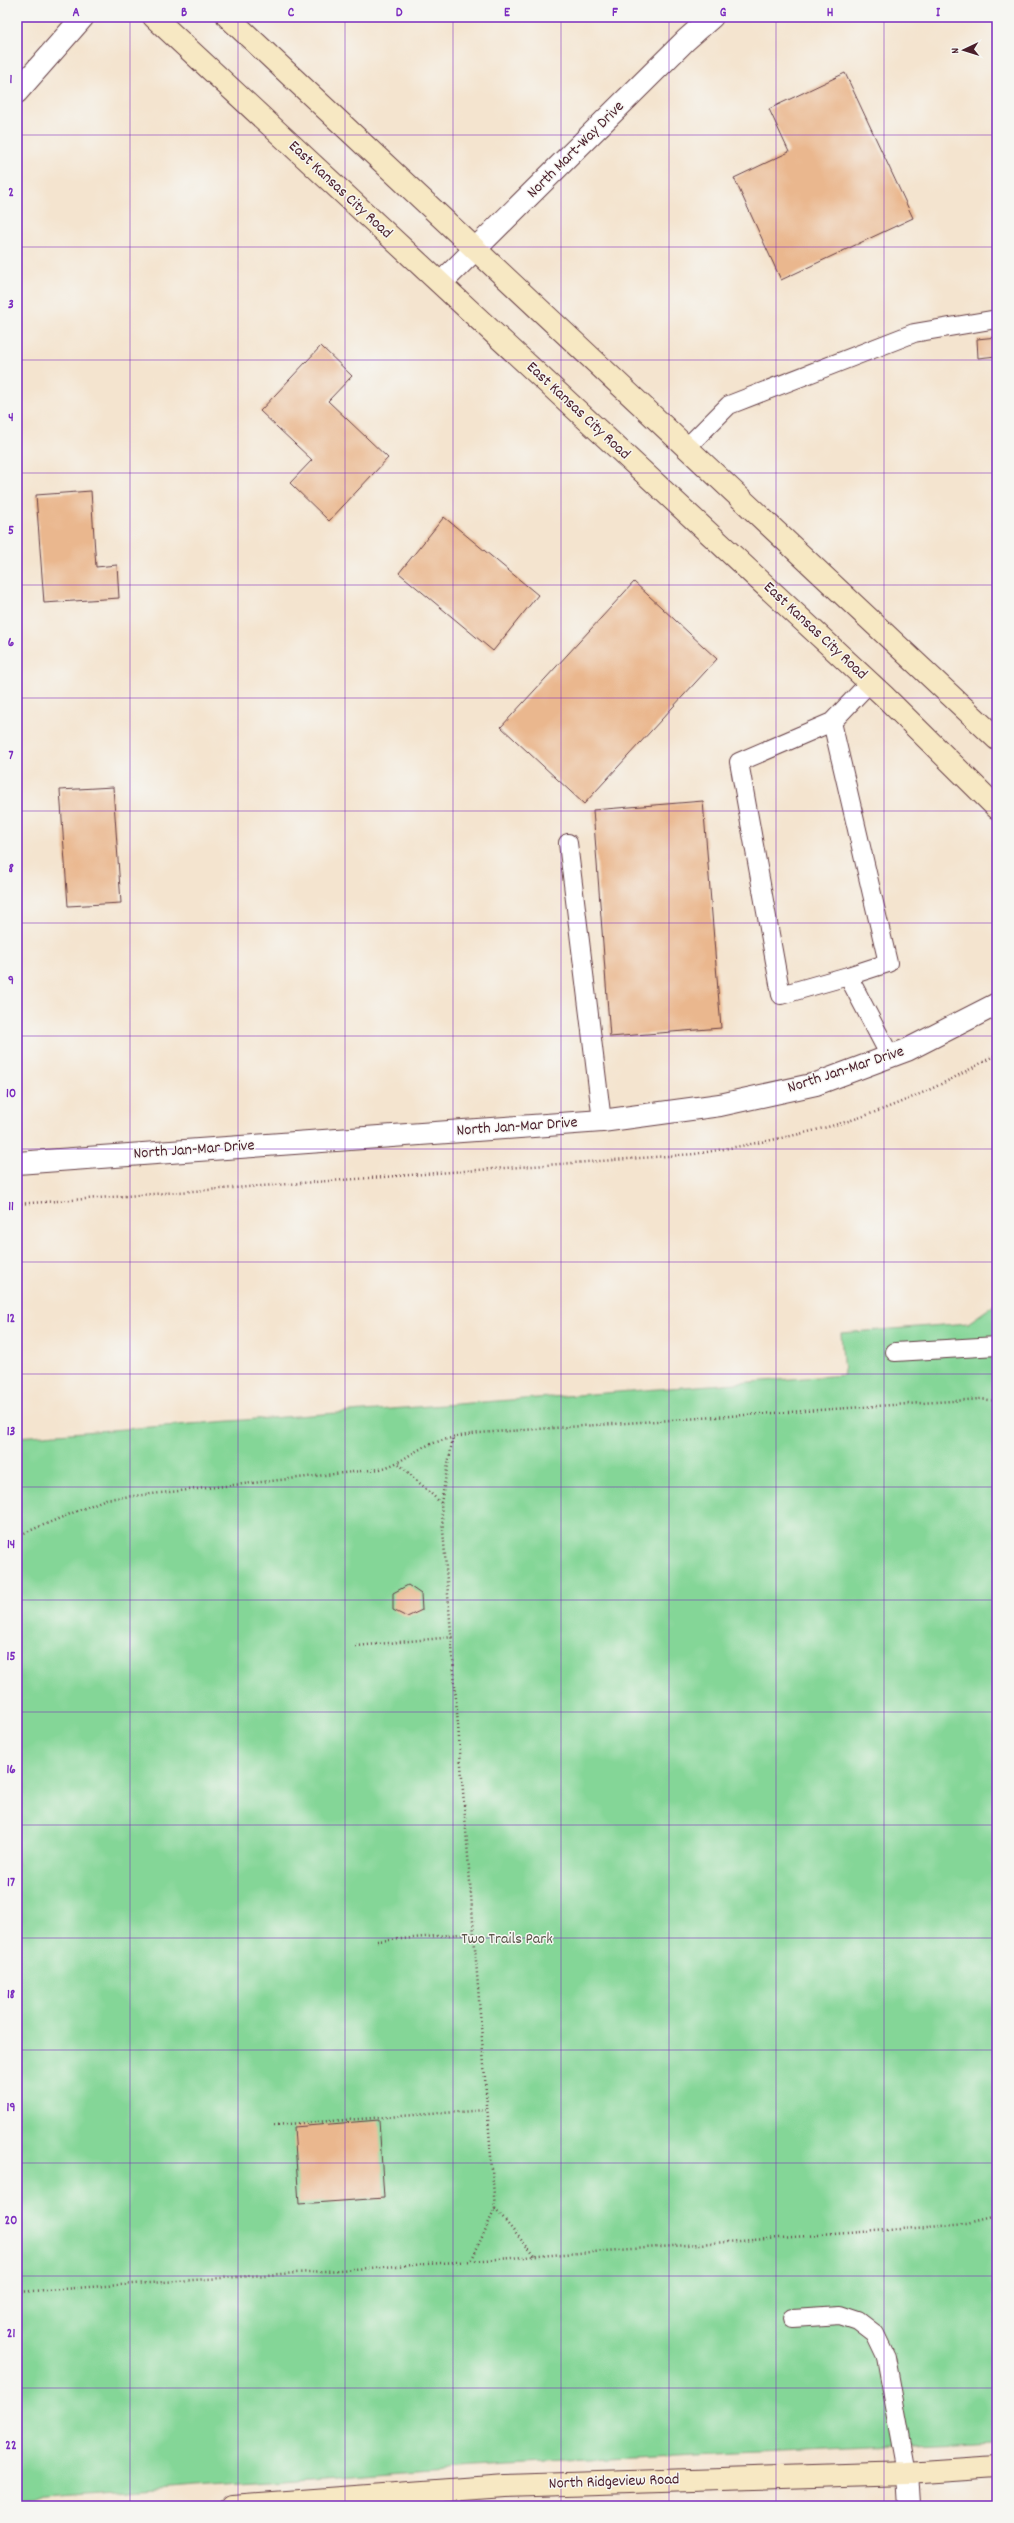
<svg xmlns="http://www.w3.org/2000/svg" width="1014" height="2523" font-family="Dekko,sans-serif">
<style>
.green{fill:#84d697;stroke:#677a61}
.building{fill:#eab78e}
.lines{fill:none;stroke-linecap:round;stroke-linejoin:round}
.service-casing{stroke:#643d44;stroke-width:20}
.minor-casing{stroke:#643d44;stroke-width:24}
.secondary-casing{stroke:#643d44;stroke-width:24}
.path{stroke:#643d44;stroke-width:2.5;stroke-dasharray:1 3;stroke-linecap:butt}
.service{stroke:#fff;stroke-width:18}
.minor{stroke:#fff;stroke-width:22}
.secondary{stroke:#f7e8c3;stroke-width:22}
.grid{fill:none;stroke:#7b2cbf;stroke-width:1;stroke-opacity:0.55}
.labels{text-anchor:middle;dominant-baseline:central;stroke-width:3;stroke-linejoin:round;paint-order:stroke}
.street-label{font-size:16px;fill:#4a1f2b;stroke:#f6f6f2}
.park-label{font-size:16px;fill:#5b564b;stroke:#f6f6f2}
.neatline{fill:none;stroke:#7b2cbf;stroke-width:1.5}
.grid-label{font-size:13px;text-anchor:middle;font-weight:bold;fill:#7b2cbf}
</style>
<rect width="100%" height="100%" fill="#f6f6f2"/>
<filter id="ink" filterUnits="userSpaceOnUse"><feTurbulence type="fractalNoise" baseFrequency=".025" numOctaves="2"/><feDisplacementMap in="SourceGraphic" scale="8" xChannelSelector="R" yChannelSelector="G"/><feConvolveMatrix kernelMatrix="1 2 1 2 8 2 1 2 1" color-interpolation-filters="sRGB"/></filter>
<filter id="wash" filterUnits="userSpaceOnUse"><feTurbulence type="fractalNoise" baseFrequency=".012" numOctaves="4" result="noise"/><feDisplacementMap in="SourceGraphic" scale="16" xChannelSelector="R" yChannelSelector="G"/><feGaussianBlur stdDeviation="0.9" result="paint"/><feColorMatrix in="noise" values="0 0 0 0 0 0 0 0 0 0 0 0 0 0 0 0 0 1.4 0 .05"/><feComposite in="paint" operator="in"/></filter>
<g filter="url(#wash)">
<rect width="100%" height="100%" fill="#f4e4cf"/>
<path class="green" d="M997 1303V2441L503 2464 17 2499V1437L844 1375 841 1333 968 1323Z"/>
<g id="blocks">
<path class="building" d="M845 73 913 218 781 280 734 178 789 152 769 109Z
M997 337V356L978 358 977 339Z
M321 346 352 376 328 401 388 458 329 521 290 483 312 460 260 411Z
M91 491 96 567 117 565 119 598 44 603 36 495Z
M444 517 538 595 493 651 399 573Z
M634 582 717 659 584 804 501 727Z
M113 787 121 903 68 906 60 790Z
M703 801 721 1028 610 1037 593 810Z
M408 1585 421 1594 422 1610 407 1617 393 1610V1593Z
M379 2120 384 2198 299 2204 294 2127Z"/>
</g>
</g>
<g filter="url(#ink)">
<use href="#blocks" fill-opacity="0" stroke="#643d44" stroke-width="1"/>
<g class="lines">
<defs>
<path id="service" d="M687 447 729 405 914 333 997 319
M832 722 870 682
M568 843 602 1121
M848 976 888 963 832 722 739 762 781 995 848 976 890 1056
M895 1352 997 1346
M793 2318 840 2315 858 2321 875 2334 886 2357 907 2473"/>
<path id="minor" d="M17 92 83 17
M441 283 686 40 712 17
M17 1163 602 1121 720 1105 816 1084 907 1050 997 1004
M907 2473 909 2506"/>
<path id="secondary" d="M154 17 884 696 997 808
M228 17 997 739
M232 2506 505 2486 907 2473 997 2467"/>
</defs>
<use href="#service" class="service-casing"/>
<use href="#minor" class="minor-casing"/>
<use href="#secondary" class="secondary-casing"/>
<path class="path" d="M17 1204 695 1154C753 1144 811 1134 867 1115 913 1099 956 1078 997 1054
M399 1464 441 1503 495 2209 471 2261
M441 1503 453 1437
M17 1536 106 1499 380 1469C401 1463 406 1456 424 1447 441 1439 460 1436 479 1433L981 1399 997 1401
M356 1646 453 1637
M377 1941 473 1933
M274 2125 486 2110
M495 2209 535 2256
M17 2292 471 2261 968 2224 997 2217"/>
<use href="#service" class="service"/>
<use href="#minor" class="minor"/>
<use href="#secondary" class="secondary"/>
</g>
</g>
<path class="grid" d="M130 17V2506M238 17V2506M345 17V2506M453 17V2506M561 17V2506M669 17V2506M776 17V2506M884 17V2506M17 135H997M17 247H997M17 360H997M17 473H997M17 585H997M17 698H997M17 811H997M17 923H997M17 1036H997M17 1149H997M17 1262H997M17 1374H997M17 1487H997M17 1600H997M17 1712H997M17 1825H997M17 1938H997M17 2050H997M17 2163H997M17 2276H997M17 2388H997"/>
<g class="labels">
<g class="street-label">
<text transform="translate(576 150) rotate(-45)">North Mart-Way Drive</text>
<text transform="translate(340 190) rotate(43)">East Kansas City Road</text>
<text transform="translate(578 411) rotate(43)">East Kansas City Road</text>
<text transform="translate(815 631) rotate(43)">East Kansas City Road</text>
<text transform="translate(846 1070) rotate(-18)">North Jan-Mar Drive</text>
<text transform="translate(517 1127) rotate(-4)">North Jan-Mar Drive</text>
<text transform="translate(194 1150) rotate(-4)">North Jan-Mar Drive</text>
<text transform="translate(614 2482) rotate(-2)">North Ridgeview Road</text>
</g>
<g class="park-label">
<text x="507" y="1939">Two Trails Park</text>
</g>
</g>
<rect width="1014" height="2523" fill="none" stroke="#f6f6f2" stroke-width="44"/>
<g transform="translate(964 50) rotate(266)" stroke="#f6f6f2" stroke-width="3" paint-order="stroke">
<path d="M0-3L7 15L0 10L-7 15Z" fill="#4a1f2b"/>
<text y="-6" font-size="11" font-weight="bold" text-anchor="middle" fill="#4a1f2b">N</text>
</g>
<rect x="22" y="22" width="970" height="2479" class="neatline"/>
<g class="grid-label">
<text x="76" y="16">A</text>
<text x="184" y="16">B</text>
<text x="291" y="16">C</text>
<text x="399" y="16">D</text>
<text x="507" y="16">E</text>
<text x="615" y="16">F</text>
<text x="723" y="16">G</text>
<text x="830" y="16">H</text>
<text x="938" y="16">I</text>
<text x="11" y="83">1</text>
<text x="11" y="196">2</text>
<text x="11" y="308">3</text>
<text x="11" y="421">4</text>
<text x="11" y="534">5</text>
<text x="11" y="646">6</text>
<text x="11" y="759">7</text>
<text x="11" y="872">8</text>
<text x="11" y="984">9</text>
<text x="11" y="1097">10</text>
<text x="11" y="1210">11</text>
<text x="11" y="1322">12</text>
<text x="11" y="1435">13</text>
<text x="11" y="1548">14</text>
<text x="11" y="1660">15</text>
<text x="11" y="1773">16</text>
<text x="11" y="1886">17</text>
<text x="11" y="1998">18</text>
<text x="11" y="2111">19</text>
<text x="11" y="2224">20</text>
<text x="11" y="2337">21</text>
<text x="11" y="2449">22</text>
</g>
</svg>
